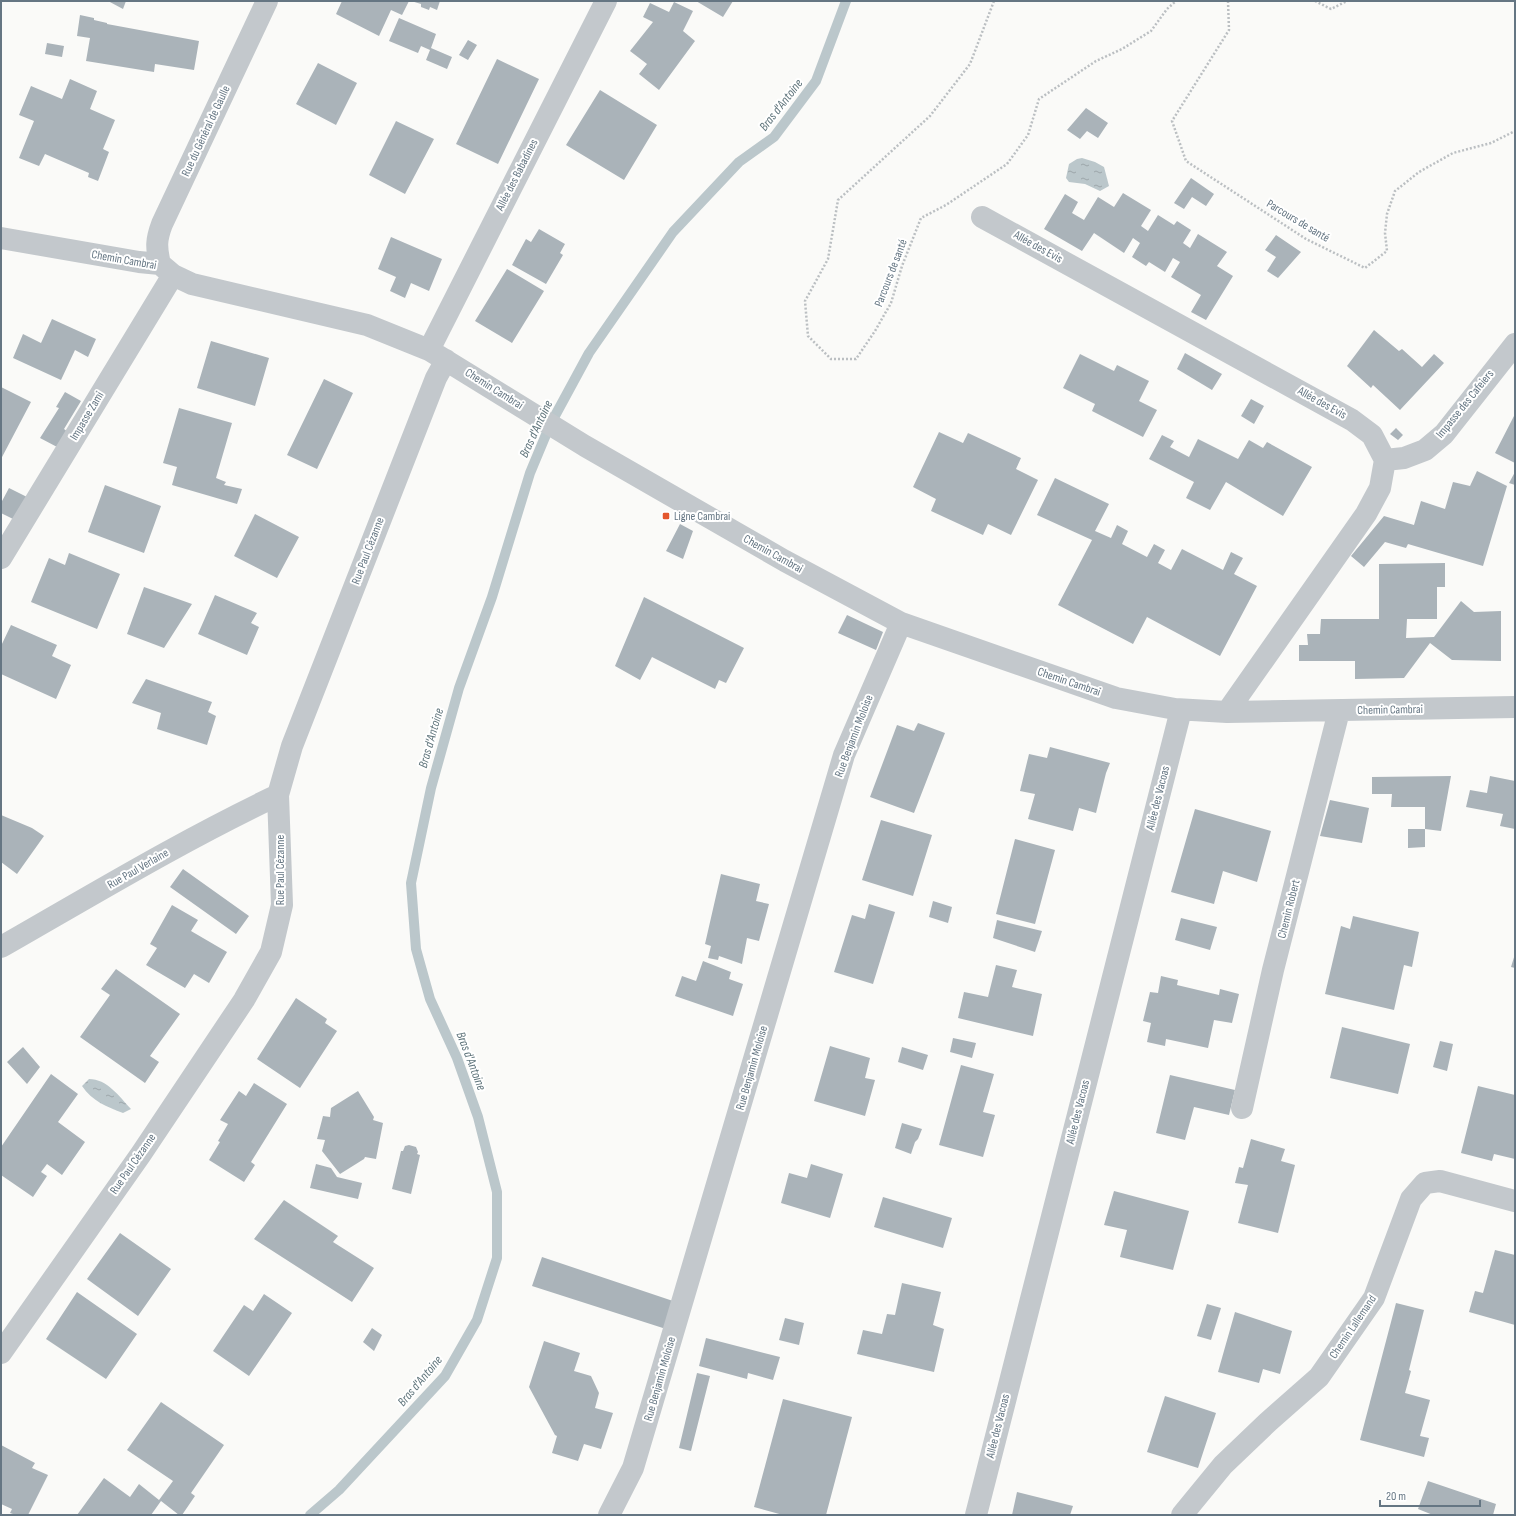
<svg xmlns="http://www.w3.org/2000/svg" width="1516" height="1516" font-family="'Sofia Sans Condensed',sans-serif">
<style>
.water{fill:url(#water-ripples)}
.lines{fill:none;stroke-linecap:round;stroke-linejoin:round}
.stream{stroke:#bbc7cb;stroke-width:10}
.building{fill:#aab3b9}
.path{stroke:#bbbfc2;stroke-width:2.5;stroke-dasharray:2 2;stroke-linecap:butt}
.minor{stroke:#c3c8cc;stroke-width:22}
.poi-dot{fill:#e4572e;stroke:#fff;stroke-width:1.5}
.labels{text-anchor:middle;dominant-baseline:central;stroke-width:4;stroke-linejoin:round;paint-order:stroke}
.street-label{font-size:12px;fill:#657683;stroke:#fff}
.poi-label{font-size:12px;fill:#657683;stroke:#fff;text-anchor:start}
.water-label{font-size:13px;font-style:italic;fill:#60757c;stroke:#fff}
</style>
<defs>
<pattern id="water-ripples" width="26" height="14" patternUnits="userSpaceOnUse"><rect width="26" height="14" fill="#bbc7cb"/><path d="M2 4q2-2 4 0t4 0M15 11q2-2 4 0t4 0" fill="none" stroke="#9ca6aa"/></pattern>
</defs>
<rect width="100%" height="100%" fill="#fafaf8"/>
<path class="water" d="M1082 158 1095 162 1104 167 1109 186 1100 191 1085 184 1069 182 1066 178 1069 164 1077 159Z
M89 1079C107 1079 119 1096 131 1109L123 1113C107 1107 92 1101 82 1086Z"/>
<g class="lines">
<path class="stream" d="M310 1515 339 1490 445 1376 477 1320 497 1258V1192L478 1117 457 1058 430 999 416 949 411 883 431 788 459 688 492 597 530 473 550 425 589 353 673 232 739 162 774 137 816 81 846 1"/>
</g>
<path class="building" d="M108 1H126L123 9Z
M342 1H409L402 15 391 10 379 36 336 14Z
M411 1H440L437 10 430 7 429 10 421 7V4Z
M696 1H733L723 17Z
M674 2 693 11 683 31 695 41 659 90 639 74 647 64 630 51 653 22 643 17 650 3 669 12Z
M80 15 94 18V20L107 23V24L199 41 194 70 155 64 154 72 86 61 90 38 77 36Z
M399 18 436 34 431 48 452 57 447 69 426 60 430 50 421 46 418 53 389 41Z
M468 40 477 45 468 60 459 55Z
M47 43 64 46 62 57 45 54Z
M497 59 539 79 498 164 456 144Z
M318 63 357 83 336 125 296 104Z
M70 79 97 91 90 109 115 120 103 149 109 152 98 181 88 177 89 173 45 154 39 166 19 158 34 121 19 115 31 86 62 99Z
M600 90 657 125 624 180 566 145Z
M1086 108 1108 123 1098 138 1087 131 1080 139 1067 130Z
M396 121 434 139 405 194 369 175Z
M1191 178 1214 194 1206 206 1192 197 1184 209 1174 203Z
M1123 193 1151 210 1141 226 1148 231 1158 215 1174 225 1177 221 1191 230 1183 243 1190 248 1198 234 1227 252 1217 266 1233 276 1206 320 1191 312 1201 295 1171 277 1180 262 1173 258 1165 272 1149 262 1146 266 1132 257 1140 243 1133 238 1124 253 1094 233 1082 251 1044 229 1065 194 1078 202 1072 213 1084 220 1098 197 1114 207Z
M539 229 565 244 560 253 563 255 546 284 512 265 526 239 531 242Z
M1276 235 1301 252 1278 278 1267 271 1276 257 1265 250Z
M391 237 442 259 429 291 411 283 405 298 390 291 396 277 378 269Z
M507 269 544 291 512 343 475 321Z
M52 319 96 339 88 357 75 350 61 380 13 358 23 334 41 343Z
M1374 330 1399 351 1402 349 1422 367 1434 354 1444 363 1400 410 1373 385 1371 388 1347 366Z
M211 341 269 358 255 406 197 388Z
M1185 353 1222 374 1212 390 1177 369Z
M1080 354 1114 371 1117 365 1149 381 1139 401 1157 410 1143 437 1092 411 1095 404 1063 388Z
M324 379 353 393 317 469 287 455Z
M1 387 31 402 1 459Z
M65 392 81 401 64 429 68 432 59 448 40 438 59 408 56 407Z
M1251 399 1264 406 1254 424 1241 416Z
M179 408 232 423 216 478 226 482 224 485 242 489 237 504 172 485 177 467 163 463Z
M1515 414V463L1495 453Z
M1396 428 1403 435 1398 440 1390 434Z
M939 432 963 443 968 433 1021 458 1016 469 1038 480 1011 535 988 524 983 535 931 511 936 499 913 487Z
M1162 435 1174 441 1170 447 1189 457 1198 439 1238 459 1249 440 1263 448 1267 442 1312 467 1283 516 1226 482 1210 510 1186 498 1194 482 1149 459Z
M1477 471 1507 486 1483 566 1408 544 1406 548 1385 542 1364 567 1351 556 1384 516 1414 525 1421 501 1445 509 1453 482 1470 486Z
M1515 472V485L1509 483Z
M1055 478 1109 504 1095 531 1111 538 1117 525 1128 531 1122 544 1147 557 1154 544 1165 550 1158 563 1171 570 1182 549 1223 570 1231 552 1243 558 1234 574 1257 586 1220 656 1147 617 1133 644 1058 605 1092 540 1037 515Z
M105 485 161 506 144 553 88 532Z
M9 488 29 498 13 519 1 513V503Z
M255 514 299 537 277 578 234 556Z
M680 524 693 531 683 559 666 551Z
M69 553 120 574 97 629 31 602 49 558 65 565Z
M1445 563V587H1437V619H1407L1406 638 1434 637 1461 601 1474 612 1501 611V661L1452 660 1430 643 1404 678 1355 679V661H1299V645H1308L1307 634H1320L1321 619H1379V564Z
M144 587 192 604 164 648 127 634Z
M215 595 257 613 251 623 259 627 247 655 198 634Z
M644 597 744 648 726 683 719 680 715 689 652 657 640 680 615 666Z
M847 615 883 632 876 650 838 633Z
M11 625 57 645 52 656 71 665 56 699 1 674V646Z
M146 679 212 702 208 712 216 716 207 745 157 729 161 713 132 703Z
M918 723 945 733 914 813 870 797 897 725 914 731Z
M1050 747 1110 763 1106 773 1096 813 1079 808 1073 831 1028 819 1035 794 1020 791 1029 754 1047 758Z
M1451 776 1441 831 1425 829V847L1408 848V829H1425V807H1391L1392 794H1372V777Z
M1490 776 1515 781V829L1500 826 1503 814 1466 807 1470 790 1487 793Z
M1330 800 1369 808 1362 843 1320 836Z
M1195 809 1271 831 1257 882 1223 871 1214 904 1171 892Z
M1 815 32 828 44 836 17 874 1 862Z
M881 820 932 835 913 896 862 880Z
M1015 839 1055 850 1035 924 996 914Z
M183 869 249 916 236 934 170 887Z
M721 874 760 884 756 901 769 904 759 941 747 938 742 964 719 956 718 960 708 958 711 946 705 944Z
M933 901 952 907 948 923 929 917Z
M869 904 895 912 873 984 834 972 852 915 865 919Z
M172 905 198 920 191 931 227 952 209 983 194 974 185 988 146 965 157 948 150 944Z
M1353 916 1419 932 1412 967 1404 965 1394 1010 1325 994 1341 926 1350 929Z
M1181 918 1217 927 1210 950 1175 940Z
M997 920 1042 931 1035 952 993 938Z
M1515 954V968L1511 967Z
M703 961 731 972 729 979 743 984 733 1016 675 996 682 976 696 981Z
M996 965 1017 970 1012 987 1042 994 1033 1036 958 1018 964 992 988 997Z
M116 969 180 1014 150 1056 159 1062 145 1083 80 1037 110 995 101 989Z
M1161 976 1178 980 1177 985 1219 995 1220 989 1239 994 1232 1023 1214 1020 1208 1048 1166 1039 1165 1046 1147 1042 1151 1023 1143 1021 1150 992 1158 993Z
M296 998 327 1019 325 1023 337 1031 300 1088 257 1059Z
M1342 1027 1410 1044 1398 1094 1330 1078Z
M953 1038 976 1043 972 1058 950 1052Z
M1440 1041 1453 1044 1447 1071 1433 1067Z
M830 1046 870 1058 865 1078 875 1080 865 1116 814 1101Z
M23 1047 40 1067 27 1084 7 1062Z
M902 1047 928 1055 923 1070 898 1062Z
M961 1065 994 1074 983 1112 995 1115 983 1157 939 1145Z
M51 1074 78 1094 58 1122 85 1142 62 1175 47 1164 41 1172 47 1176 33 1197 1 1175V1147Z
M1170 1075 1235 1090 1229 1115 1194 1107 1185 1140 1156 1133Z
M254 1083 287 1104 251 1162 255 1165 244 1182 209 1160 220 1142 218 1141 228 1124 220 1120 239 1091 246 1096Z
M1478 1086 1515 1095V1159L1494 1154 1492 1161 1461 1153Z
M358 1091 374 1117 373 1120 383 1123 376 1159 365 1157 364 1159 340 1174 322 1151 325 1140 317 1139 323 1116 330 1117 331 1108Z
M902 1123 922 1129 918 1139 915 1142 911 1154 895 1148Z
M1251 1139 1285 1149 1281 1161 1295 1165 1278 1233 1238 1223 1248 1185 1235 1183 1239 1167 1243 1168Z
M409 1145 416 1147 418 1152 417 1154 420 1155 411 1194 392 1189 401 1151H403L405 1146Z
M316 1164 331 1168 337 1177 362 1183 358 1199 310 1188Z
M811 1164 843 1174 830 1218 781 1203 789 1173 807 1178Z
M1114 1191 1189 1211 1173 1270 1120 1257 1127 1230 1104 1225Z
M883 1197 952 1218 943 1248 874 1227Z
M284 1200 338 1236 333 1242 374 1268 352 1302 254 1239Z
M120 1233 171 1269 138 1316 87 1279Z
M1495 1250 1515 1255V1325L1469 1312 1475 1291 1483 1293Z
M542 1257 676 1302 666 1329 532 1286Z
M902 1283 941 1292 933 1325 944 1329 934 1372 857 1354 863 1330 882 1334 887 1314 895 1315Z
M77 1292 137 1334 106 1379 46 1339Z
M264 1294 292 1313 249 1376 213 1351 244 1305 253 1311Z
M1396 1303 1424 1310 1409 1370 1411 1371 1405 1393 1430 1400 1420 1436 1429 1438 1424 1457 1360 1440Z
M1207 1304 1221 1308 1211 1340 1197 1336Z
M1235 1312 1292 1331 1280 1374 1263 1369 1259 1383 1218 1372Z
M785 1318 804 1323 799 1345 779 1340Z
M372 1328 382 1335 374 1351 363 1342Z
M706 1338 780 1357 773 1380 748 1373 747 1379 699 1366Z
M544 1341 580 1353 574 1371 591 1376 599 1393 595 1408 613 1413 601 1449 584 1444 578 1461 552 1453 557 1436 555 1435 529 1387Z
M697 1373 710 1376 691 1451 679 1448Z
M1165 1396 1216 1413 1198 1468 1147 1452Z
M783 1399 852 1417 826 1515H783L754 1507Z
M161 1402 224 1445 191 1493 195 1496 182 1515H179L161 1501 151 1515H77L104 1478 130 1497 139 1484 159 1500 173 1481 127 1450Z
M1 1445 35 1463 32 1468 48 1475 28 1515H16L10 1513 12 1509 1 1504Z
M1428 1481 1496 1504 1493 1515H1433L1418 1509Z
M1017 1492 1073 1506 1070 1515H1012Z"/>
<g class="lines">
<path class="path" d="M994 1 970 64 930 116 838 200 828 259 805 301 808 336 831 359H856L875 331 891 303 902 266 921 218 946 205 1007 164 1028 135 1039 99 1096 61 1122 49 1151 31 1167 9 1176 1
M1228 1 1229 30 1172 121 1186 161 1306 239 1365 268 1387 251 1385 233 1387 214 1395 191 1419 172 1453 153 1491 143 1515 131
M1315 1 1331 9 1347 1"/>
<path class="minor" d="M982 217 1352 420 1372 435 1385 460 1380 488 1366 514 1227 712
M1 238 139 262 160 264 173 275 192 284 367 325 429 350 585 446 785 561 901 623 1116 698 1175 709 1227 712 1515 707
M160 264C156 247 156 240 162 224L267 1
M429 350 606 1
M1385 460 1404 458 1425 450 1444 434 1515 344
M1 558 173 275
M1 947C92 895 183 840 278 795
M1242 1108 1273 970 1339 711
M1 1353 141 1154 244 1000 271 952 282 905 278 795 292 746 436 378 446 360
M609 1515 633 1468 844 755 901 623
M976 1515 1181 710
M1182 1515 1223 1465 1268 1422 1319 1377 1374 1298 1411 1199 1425 1183 1440 1181 1515 1201"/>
</g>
<rect class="poi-dot" x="662" y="512" width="8" height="8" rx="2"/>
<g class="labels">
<g class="street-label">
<text transform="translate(206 131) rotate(-65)">Rue du Général de Gaulle</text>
<text transform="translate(517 175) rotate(-63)">Allée des Babadines</text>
<text transform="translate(1298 221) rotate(31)">Parcours de santé</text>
<text transform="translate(1038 247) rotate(29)">Allée des Evis</text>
<text transform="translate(124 260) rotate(10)">Chemin Cambrai</text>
<text transform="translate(891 273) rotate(-69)">Parcours de santé</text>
<text transform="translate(494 389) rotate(32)">Chemin Cambrai</text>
<text transform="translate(1322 403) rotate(29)">Allée des Evis</text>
<text transform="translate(1465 404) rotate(-51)">Impasse des Cafeiers</text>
<text transform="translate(87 416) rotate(-59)">Impasse Zami</text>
<text transform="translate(368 551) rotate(-69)">Rue Paul Cézanne</text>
<text transform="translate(773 554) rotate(29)">Chemin Cambrai</text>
<text transform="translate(1069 682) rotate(19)">Chemin Cambrai</text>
<text transform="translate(1390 710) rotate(-1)">Chemin Cambrai</text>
<text transform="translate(854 736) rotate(-69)">Rue Benjamin Moloise</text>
<text transform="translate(1158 798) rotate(-76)">Allée des Vacoas</text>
<text transform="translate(138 869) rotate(-30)">Rue Paul Verlaine</text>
<text transform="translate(280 870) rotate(-90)">Rue Paul Cézanne</text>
<text transform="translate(1289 909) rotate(-76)">Chemin Robert</text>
<text transform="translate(752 1068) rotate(-74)">Rue Benjamin Moloise</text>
<text transform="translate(1078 1112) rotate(-76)">Allée des Vacoas</text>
<text transform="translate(133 1164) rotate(-55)">Rue Paul Cézanne</text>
<text transform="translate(1353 1327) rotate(-56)">Chemin Lallemand</text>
<text transform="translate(660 1379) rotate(-74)">Rue Benjamin Moloise</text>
<text transform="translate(998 1426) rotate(-76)">Allée des Vacoas</text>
</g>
<g class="poi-label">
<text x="674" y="516">Ligne Cambrai</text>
</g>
<g class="water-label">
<text transform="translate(781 105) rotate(-52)">Bras d'Antoine</text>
<text transform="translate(536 429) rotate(-65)">Bras d'Antoine</text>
<text transform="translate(431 738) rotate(-74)">Bras d'Antoine</text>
<text transform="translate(471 1061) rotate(69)">Bras d'Antoine</text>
<text transform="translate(420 1381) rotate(-50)">Bras d'Antoine</text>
</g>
</g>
<rect width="1516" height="1516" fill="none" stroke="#657683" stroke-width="4"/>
<path d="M1380 1500v6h100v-6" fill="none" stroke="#657683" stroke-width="2"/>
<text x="1386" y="1500" font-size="12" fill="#657683" stroke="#ffffff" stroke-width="3" paint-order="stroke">20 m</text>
</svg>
